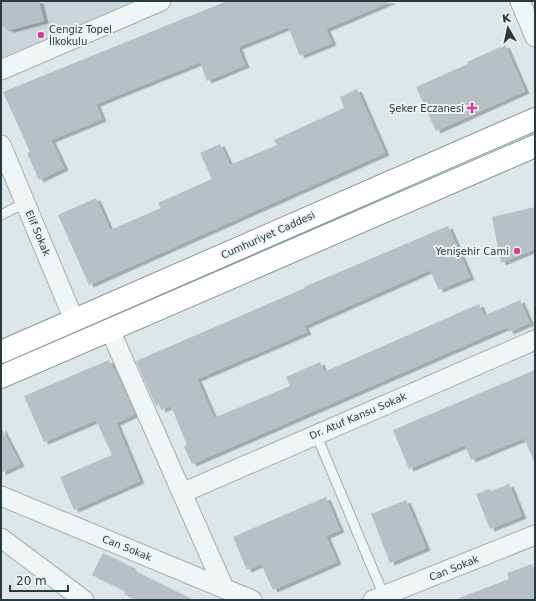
<svg xmlns="http://www.w3.org/2000/svg" width="536" height="601" font-family="'DejaVu Sans',sans-serif">
<style>
.built{fill:#cbd6da}
.building{fill:#b5c1c5;filter:url(#shadow)}
.lines{fill:none;stroke-linecap:round;stroke-linejoin:round}
.service-casing{stroke:#a2afb2;stroke-width:11}
.minor-casing{stroke:#a2afb2;stroke-width:21}
.trunk-casing{stroke:#849a9f;stroke-width:24}
.service{stroke:#f0f5f6;stroke-width:9}
.minor{stroke:#f0f5f6;stroke-width:19}
.trunk{stroke:#fff;stroke-width:22}
.poi-dot{fill:#d33d92;stroke:#edf4f5;stroke-width:1.5}
.labels{text-anchor:middle;dominant-baseline:central;stroke-width:4;stroke-linejoin:round;paint-order:stroke}
.poi-label{font-size:10px;fill:#263a3f;stroke:#edf4f5;text-anchor:end}
.street-label{font-size:10px;fill:#263a3f;stroke:#edf4f5}
</style>
<defs>
<filter id="shadow"><feDropShadow dx="4.5" dy="2.5" stdDeviation="0" flood-color="#0004"/></filter>
</defs>
<rect width="100%" height="100%" fill="#dde6e8"/>
<path class="built" d="M1 1H161L1 70Z"/>
<path class="building" d="M1 1H39L44 21 10 30 1 26Z
M227 1H392L326 29 332 43 300 56 288 27 238 47 245 65 207 81 200 62 96 104 102 119 51 140 64 168 39 180 27 153 30 152 3 92Z
M505 45 525 91 436 131 416 87 468 64 467 62Z
M357 89 385 153 89 285 58 215 96 198 110 230 161 208 158 203 212 179 200 153 220 144 230 165 277 145 274 140 344 108 340 97Z
M535 207V249L501 263 492 217Z
M448 226 470 277 439 290 430 270 304 326 307 332 197 379 214 418 290 386 286 377 320 362 324 372 479 304 484 316 520 300 530 323 509 332 507 327 192 464 184 447 187 445 171 406 161 410 159 404 156 406 136 361 305 288 304 287Z
M109 360 114 370H115L135 414 116 423 140 481 74 510 60 477 112 455 96 420 44 442 24 396Z
M535 370V464L524 438 471 460 465 445 409 469 393 430Z
M1 427 20 464 1 473Z
M509 484 522 516 490 529 476 494 489 489 491 491Z
M326 497 340 530 326 536 337 562 273 590 261 564 247 570 233 537Z
M406 500 426 548 390 563 371 514Z
M103 553 132 567 131 569 194 600H136L124 594 125 591 92 575Z
M532 564 535 572V600H459V598L509 579 507 573Z"/>
<g class="lines">
<defs>
<path id="service" d="M1 215 25 203
M316 434 384 596"/>
<path id="minor" d="M520 1 535 37
M1 70 161 1
M1 145 74 320
M110 330 224 588
M182 493 535 340
M1 496 252 600
M1 538 84 600
M373 600 535 535"/>
<path id="trunk" d="M1 352 535 119
M1 377 535 146"/>
</defs>
<use href="#service" class="service-casing"/>
<use href="#minor" class="minor-casing"/>
<use href="#trunk" class="trunk-casing"/>
<use href="#service" class="service"/>
<use href="#minor" class="minor"/>
<use href="#trunk" class="trunk"/>
</g>
<g class="poi-dot">
<circle cx="41" cy="35" r="4"/>
<path d="M470 102h4v4h4v4h-4v4h-4v-4h-4v-4h4z"/>
<circle cx="517" cy="251" r="4"/>
</g>
<g class="labels">
<g class="poi-label">
<text x="49" y="29" text-anchor="start">Cengiz Topel<tspan x="49" dy="12">İlkokulu</tspan></text>
<text x="464" y="108">Şeker Eczanesi</text>
<text x="509" y="251">Yenişehir Cami</text>
</g>
<g class="street-label">
<text transform="translate(38 233) rotate(67)">Elif Sokak</text>
<text transform="translate(268 235) rotate(-24)">Cumhuriyet Caddesi</text>
<text transform="translate(358 416) rotate(-23)">Dr. Atuf Kansu Sokak</text>
<text transform="translate(127 548) rotate(22)">Can Sokak</text>
<text transform="translate(454 568) rotate(-22)">Can Sokak</text>
</g>
</g>
<rect width="536" height="601" fill="none" stroke="#263a3f" stroke-width="4"/>
<g transform="translate(508 28) rotate(351)" stroke="#edf4f5" stroke-width="3" paint-order="stroke">
<path d="M0-3L7 15L0 10L-7 15Z" fill="#263a3f"/>
<text y="-6" font-size="11" font-weight="bold" text-anchor="middle" fill="#263a3f">K</text>
</g>
<path d="M10 585v6h58v-6" fill="none" stroke="#263a3f" stroke-width="2"/>
<text x="16" y="585" font-size="12" fill="#263a3f" stroke="#edf4f5" stroke-width="3" paint-order="stroke">20 m</text>
</svg>
